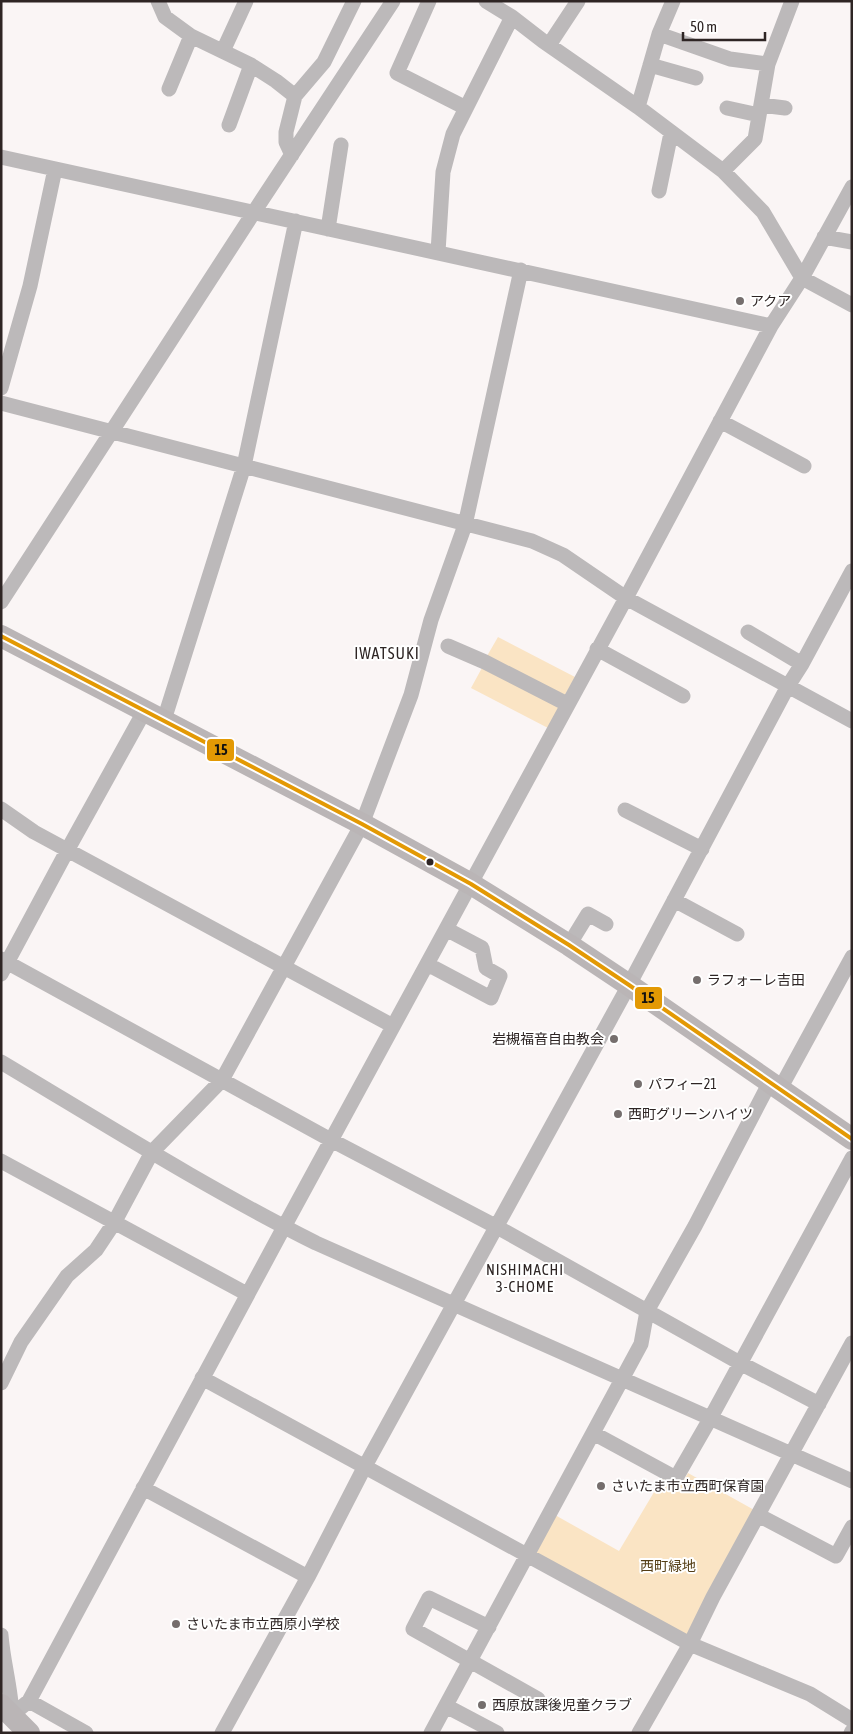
<svg xmlns="http://www.w3.org/2000/svg" width="853" height="1734" font-family="'Asap Condensed','Noto Sans JP',sans-serif">
<style>
.green{fill:#fae4c4}
.lines{fill:none;stroke-linecap:round;stroke-linejoin:round}
.minor{stroke:#bcb9ba;stroke-width:15}
.highway{stroke:#bab5b6;stroke-width:22}
.bus-1-casing{stroke:#fff;stroke-width:8}
.bus-1{stroke:#e39904;stroke-width:4}
.poi-dot{fill:#756e6d;stroke:#fff;stroke-width:2}
.bus-dot{fill:#2e2524;stroke:#fff;stroke-width:2}
.labels{text-anchor:middle;dominant-baseline:central;stroke-width:4;stroke-linejoin:round;paint-order:stroke}
.poi-label{font-size:14px;fill:#2e2524;stroke:#fff;text-anchor:start}
.park-label{font-size:14px;fill:#543e16;stroke:#fff}
.neighbourhood-label{font-size:15px;letter-spacing:1px;fill:#2e2524;stroke:#fff}
.quarter-label{font-size:16px;letter-spacing:1px;fill:#2e2524;stroke:#fff}
.line-badge{stroke:#fff;stroke-width:2}
.pale-badge-label{font-size:14px;text-anchor:middle;font-weight:bold;fill:#111}
</style>
<rect width="100%" height="100%" fill="#faf5f5"/>
<path class="green" d="M498 637 575 677 564 697 487 656Z
M483 666 560 706 548 728 471 688Z
M688 1473 756 1511 687 1635 536 1554 555 1515 619 1551 663 1477 682 1484Z"/>
<g class="lines">
<path class="minor" d="M158 1 165 17 191 36 251 65 276 81 295 96
M429 1 397 73 466 108
M486 1 512 17 543 41 638 107 723 171 763 212 802 278 852 305
M659 34 730 59 768 64
M549 45 578 1
M223 51 246 1
M650 65 696 78
M169 89 191 36
M761 105 785 108
M638 107 659 34 673 1
M727 108 759 115
M229 125 251 65
M292 155 286 142V132L295 96 324 62 354 1
M1 157 771 326
M723 171 755 139 768 64 792 1
M659 191 671 133
M328 229 341 145
M824 237 852 242
M438 252 443 172 453 134 512 17
M1 388 30 286 55 169
M1 403 532 541 563 555 626 598 852 721
M720 421 804 466
M1 602 254 212 393 1
M748 632 802 664
M448 646 485 662 567 704
M597 649 683 696
M164 720 244 466 296 221
M1 809 34 832 393 1026
M625 810 702 849
M674 900 737 934
M569 945 588 914 606 924
M1 959 331 1140 497 1227 740 1363 819 1404
M427 964 491 998 500 976 486 968 482 948 446 929
M1 974 68 849 145 710
M1 1062C105 1124 208 1189 316 1243L852 1481
M780 1089 852 957
M1 1161 247 1294
M202 1378 690 1644 810 1694 852 1720
M1 1383 21 1342 67 1276 96 1250 114 1223 152 1152 222 1080 362 824 411 695 431 620 465 525 521 270
M593 1433 676 1478 710 1419 852 1158
M143 1488 308 1577
M758 1515 836 1556 852 1527
M489 1627 429 1598 413 1629 538 1699
M1 1635C3 1662 11 1688 12 1715
M29 1701 86 1733
M446 1706 497 1733
M12 1715 29 1701 284 1227 626 598 771 326 802 278 852 187
M222 1733 308 1577 364 1468 629 985 788 686 802 664 852 571
M431 1733 641 1344 647 1311 695 1226 770 1082
M639 1733 690 1644 713 1597 852 1343
M851 1733 852 1731"/>
<path class="highway" d="M1 636 362 824 471 884 569 945 629 985 852 1139
M1 1705 29 1733"/>
<defs>
<path id="bus-1" d="M1 636 362 824 471 884 569 945 629 985 852 1139"/>
</defs>
<use href="#bus-1" class="bus-1-casing"/>
<use href="#bus-1" class="bus-1"/>
</g>
<g class="poi-dot">
<circle cx="740" cy="301" r="5"/>
<circle cx="697" cy="980" r="5"/>
<circle cx="614" cy="1039" r="5"/>
<circle cx="638" cy="1084" r="5"/>
<circle cx="618" cy="1114" r="5"/>
<circle cx="601" cy="1486" r="5"/>
<circle cx="176" cy="1624" r="5"/>
<circle cx="482" cy="1705" r="5"/>
</g>
<circle class="bus-dot" cx="430" cy="862" r="4.5"/>
<g class="labels">
<g class="poi-label">
<text x="750" y="301">アクア</text>
<text x="707" y="980">ラフォーレ吉田</text>
<text x="604" y="1039" text-anchor="end">岩槻福音自由教会</text>
<text x="648" y="1084">パフィー21</text>
<text x="628" y="1114">西町グリーンハイツ</text>
<text x="611" y="1486">さいたま市立西町保育園</text>
<text x="186" y="1624">さいたま市立西原小学校</text>
<text x="492" y="1705">西原放課後児童クラブ</text>
</g>
<g class="park-label">
<text x="668" y="1566">西町緑地</text>
</g>
<g class="neighbourhood-label">
<text x="525" y="1269">NISHIMACHI<tspan x="525" dy="17">3-CHOME</tspan></text>
</g>
<g class="quarter-label">
<text x="387" y="653">IWATSUKI</text>
</g>
</g>
<g class="line-badge">
<rect x="206" y="738" width="29" height="24" rx="5" fill="#e39904"/>
<rect x="634" y="986" width="29" height="24" rx="5" fill="#e39904"/>
</g>
<g class="pale-badge-label">
<text x="221" y="755">15</text>
<text x="648" y="1003">15</text>
</g>
<rect width="853" height="1734" fill="none" stroke="#2e2524" stroke-width="5"/>
<path d="M683 32v8h82v-8" fill="none" stroke="#2e2524" stroke-width="2.5"/>
<text x="690" y="32" font-size="15" fill="#2e2524" stroke="#ffffff" stroke-width="4" paint-order="stroke">50 m</text>
</svg>
